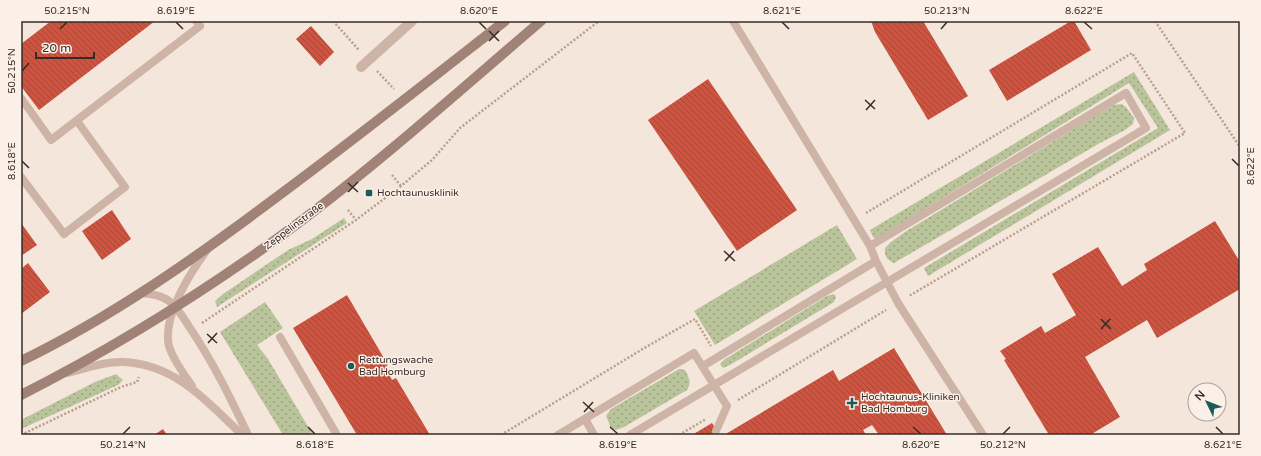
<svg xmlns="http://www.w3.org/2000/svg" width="1261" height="456" font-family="'Varela Round',sans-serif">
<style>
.grass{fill:url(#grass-dots)}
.building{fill:url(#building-back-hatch)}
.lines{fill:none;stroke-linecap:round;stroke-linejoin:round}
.path{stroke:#b99e90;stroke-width:2.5;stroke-dasharray:2 2;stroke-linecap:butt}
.service{stroke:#cdb4a6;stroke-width:8}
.minor{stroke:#cdb4a6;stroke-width:10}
.secondary{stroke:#a18277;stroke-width:10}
.ticks{fill:none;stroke:#382b27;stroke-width:1.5}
.poi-dot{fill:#195d5b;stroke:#fbf0e8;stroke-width:1.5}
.labels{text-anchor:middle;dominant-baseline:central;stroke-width:3;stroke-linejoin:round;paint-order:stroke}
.poi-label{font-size:10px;fill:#382b27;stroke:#fbf0e8;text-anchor:start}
.street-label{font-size:10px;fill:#382b27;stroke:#fbf0e8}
.neatline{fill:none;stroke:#382b27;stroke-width:1.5}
.ticks-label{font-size:10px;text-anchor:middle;fill:#382b27}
</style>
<defs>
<pattern id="grass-dots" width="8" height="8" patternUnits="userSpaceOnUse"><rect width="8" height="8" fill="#bac49a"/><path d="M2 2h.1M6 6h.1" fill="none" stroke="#989f7e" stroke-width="1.8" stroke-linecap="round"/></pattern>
<pattern id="building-back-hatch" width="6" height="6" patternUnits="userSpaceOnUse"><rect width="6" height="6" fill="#cf533e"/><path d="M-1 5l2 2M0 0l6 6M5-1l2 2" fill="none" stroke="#a94534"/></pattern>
</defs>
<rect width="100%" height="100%" fill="#f4e6db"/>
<path class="grass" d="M1134 72 1170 130 928 276 924 268 1158 128 1129 83 876 239 873 237 870 230Z
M1121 104 1126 107 1134 118 1133 124 1125 130 1100 143 894 263C887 260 884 256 885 248L891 242 905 232 1090 119 1114 105Z
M344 218 347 223 217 307 215 301 223 294 288 250 312 239Z
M837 225 857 259 715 345 694 311Z
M834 294 836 297 834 302 730 365 723 368 720 364 725 359 827 296Z
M265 302 283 328 257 345 268 359 313 435H283L220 332Z
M679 369 685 370C689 378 692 382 687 390L624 427 616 430 611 428 606 416 611 409Z
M116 374 123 380 118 385 21 429V420L95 382Z"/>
<path class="building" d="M51 21H155L39 110 21 86V44Z
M871 21H923L968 96 928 120 875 32Z
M1071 21H1074L1091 50 1007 101 989 70Z
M311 26 334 52 320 66 296 39Z
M708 79 797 210 737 251 648 120Z
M112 210 131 239 102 260 82 231Z
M1215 221 1240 262V289L1157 338 1147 320 1085 357 1120 417 1090 435H1049L1004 360 1006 359 1000 351 1041 326 1045 333 1076 315 1052 274 1098 247 1122 286 1147 270 1144 264Z
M21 223 37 245 21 256Z
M28 263 50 292 21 314V269Z
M347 295 388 365 385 367 392 380 396 378 430 435H357L293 328Z
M894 348 947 435H879L872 425 863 430 866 435H724L833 370 839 381Z
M712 423 719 435H692Z
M163 429 167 435H154Z"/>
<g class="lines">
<path class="path" d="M333 21 359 50
M1155 21 1240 147
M377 71 394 89
M392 175 401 186
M348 210 356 220
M866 213 1132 53 1185 133 909 296
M202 323 356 220 401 186 432 160 460 128 599 21
M738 400 886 310
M21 435 121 387 137 382 139 377
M501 435 646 347 695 319 711 346
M679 435 706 419"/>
<path class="service" d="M733 21 870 246 876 261 898 303 983 435
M21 98 51 140 200 26 196 21
M21 177 64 234 125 187 77 121
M140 293C150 294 161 295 169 301 177 307 183 317 188 325 212 360 230 397 248 435
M280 337 337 435
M703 366 876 261
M67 373C84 369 105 361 123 362 175 364 207 401 242 435
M192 386C184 374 173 360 169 346 162 317 190 273 207 250
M585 419 594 435
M558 435 694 353 727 406 716 431
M630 435 1146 128 1126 93 870 246"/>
<path class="minor" d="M361 67 412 21"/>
<path class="secondary" d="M21 361C110 318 191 261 270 202 350 143 427 82 505 21
M21 395C116 347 207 290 293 227 379 163 459 91 541 21"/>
</g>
<path class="ticks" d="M176 22 183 29M479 22 486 29M782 22 789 29M1084 22 1092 29M60 29 67 22M941 29 947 22M489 31 499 41M489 41 499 31M22 71 29 63M865 100 875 109M866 110 875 100M1232 159 1239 166M22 161 29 168M348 183 358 192M348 192 358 182M724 251 735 261M725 261 734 251M1101 319 1111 329M1101 329 1110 319M207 334 217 343M208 343 217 333M583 402 594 412M584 412 593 402M308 427 315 434M610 427 618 434M913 427 921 434M1216 427 1223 434M123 434 130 427M1003 434 1010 427"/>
<g class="poi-dot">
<rect x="365" y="189" width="8" height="8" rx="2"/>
<circle cx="351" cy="366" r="4"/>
<path d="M850 397h4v4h4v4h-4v4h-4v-4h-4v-4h4z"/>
</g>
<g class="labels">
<g class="poi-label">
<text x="377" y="193">Hochtaunusklinik</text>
<text x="359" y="360">Rettungswache<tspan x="359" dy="12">Bad Homburg</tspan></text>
<text x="861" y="397">Hochtaunus-Kliniken<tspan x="861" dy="12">Bad Homburg</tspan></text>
</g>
<g class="street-label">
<text transform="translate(294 226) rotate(-37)">Zeppelinstraße</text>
</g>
</g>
<rect width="1261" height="456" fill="none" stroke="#fbf0e8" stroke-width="44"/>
<g transform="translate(1207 402) rotate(313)"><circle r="19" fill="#fbf0e8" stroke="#ada19b"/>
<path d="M0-3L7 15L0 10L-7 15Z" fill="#195d5b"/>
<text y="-6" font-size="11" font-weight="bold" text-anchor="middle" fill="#382b27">N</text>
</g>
<path d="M36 52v6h58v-6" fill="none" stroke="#382b27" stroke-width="2"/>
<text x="42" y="52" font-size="12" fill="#382b27" stroke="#fbf0e8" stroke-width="3" paint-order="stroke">20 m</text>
<rect x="22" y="22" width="1217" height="412" class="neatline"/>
<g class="ticks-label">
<text x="67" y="14">50.215°N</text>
<text x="176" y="14">8.619°E</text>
<text x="479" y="14">8.620°E</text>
<text x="782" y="14">8.621°E</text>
<text x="947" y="14">50.213°N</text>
<text x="1084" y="14">8.622°E</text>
<text transform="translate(11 71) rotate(-90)" y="4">50.215°N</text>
<text transform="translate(11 161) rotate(-90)" y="4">8.618°E</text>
<text transform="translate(1250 166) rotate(-90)" y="4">8.622°E</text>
<text x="123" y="448">50.214°N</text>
<text x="315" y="448">8.618°E</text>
<text x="618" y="448">8.619°E</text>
<text x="921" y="448">8.620°E</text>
<text x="1003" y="448">50.212°N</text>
<text x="1223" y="448">8.621°E</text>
</g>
</svg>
